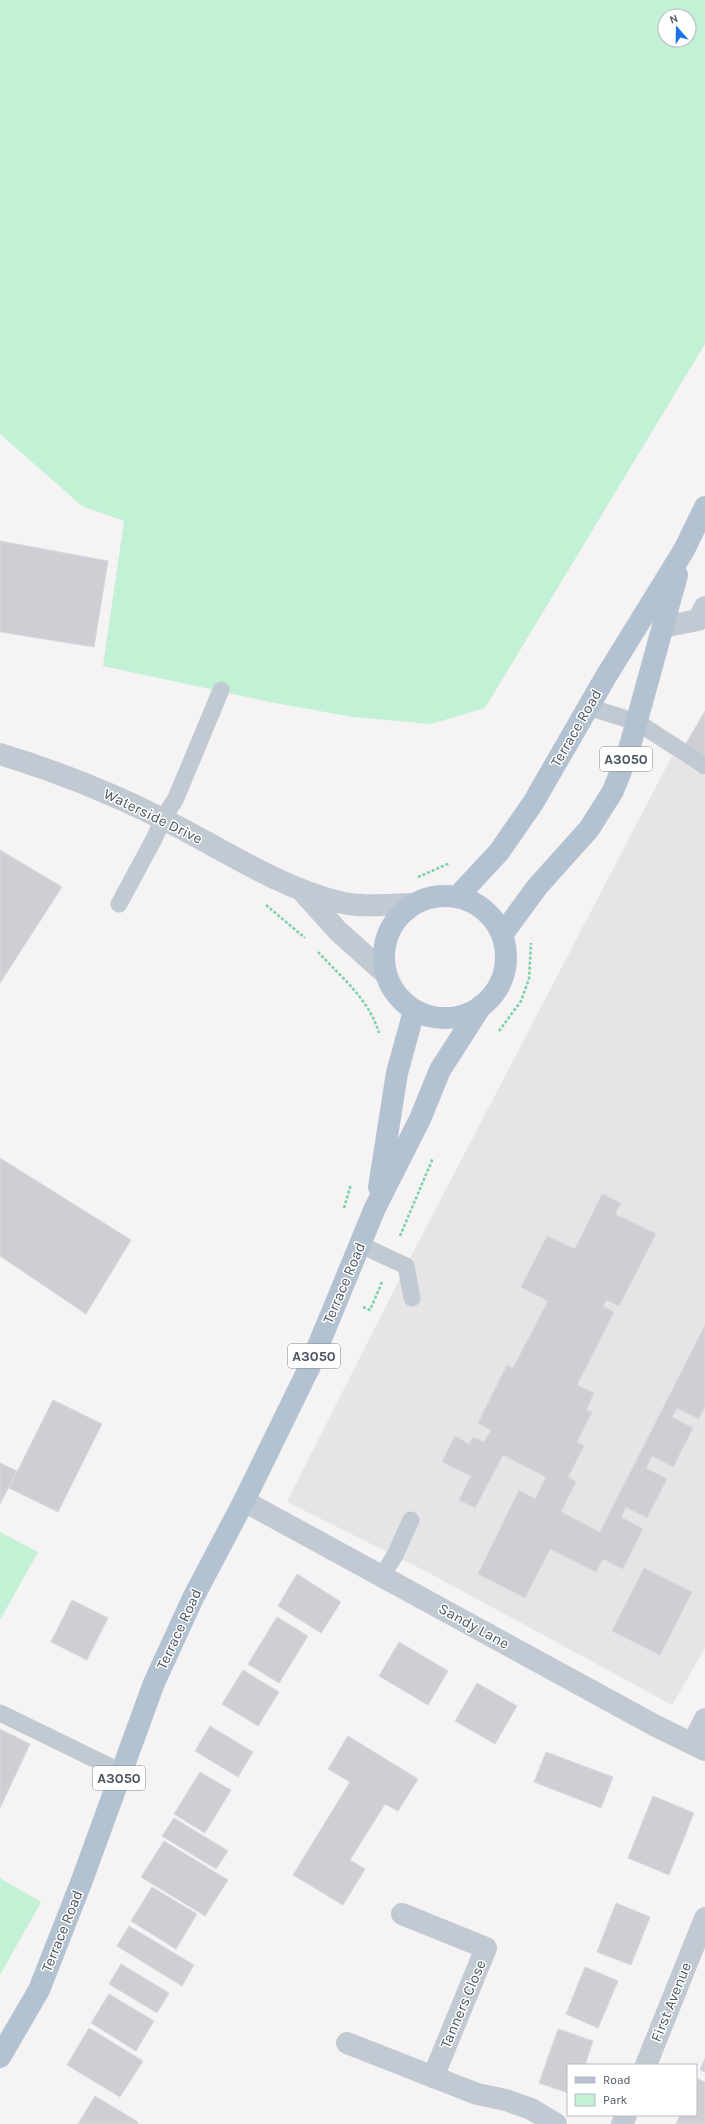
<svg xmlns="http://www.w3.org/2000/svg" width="705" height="2124" font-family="Karla,sans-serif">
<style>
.education{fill:#e6e4e5}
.green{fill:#c3f1d5;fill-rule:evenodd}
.building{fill:#cdcfd5;stroke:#d7d9de}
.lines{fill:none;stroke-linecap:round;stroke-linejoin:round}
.path{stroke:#7ad0a6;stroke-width:2.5;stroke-dasharray:3 2;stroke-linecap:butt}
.lane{stroke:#c1cad2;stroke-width:17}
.street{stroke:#c1cad2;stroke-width:22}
.primary{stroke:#b3c2d1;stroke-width:22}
.labels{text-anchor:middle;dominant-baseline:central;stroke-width:3;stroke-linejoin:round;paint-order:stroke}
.shield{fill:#fff;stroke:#808990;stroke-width:1}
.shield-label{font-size:14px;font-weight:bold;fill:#4a5661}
.street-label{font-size:15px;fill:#4a5661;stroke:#fff}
</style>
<rect width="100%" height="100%" fill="#f5f3f3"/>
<path class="education" d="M672 756 705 776V1648L672 1705 431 1574 287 1502 406 1266Z"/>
<path class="green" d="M0 0H705V344L485 708 431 724 352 717 270 702 103 666 124 521 82 506 0 434ZM665 16H689V40H665Z
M0 1532 38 1552 0 1620Z
M0 1878 41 1902 0 1975Z"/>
<path class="building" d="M0 541 108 561 94 647 0 632Z
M705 711V757L685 745Z
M0 850 62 887 0 983Z
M0 1158 131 1240 86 1314 0 1256Z
M602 1194 621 1203 615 1214 656 1234 619 1306 606 1300 603 1306 614 1312 577 1385 594 1393 586 1410 592 1412 577 1442 584 1446 568 1477 576 1482 561 1512 600 1532 705 1325V1406L699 1419 677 1408 672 1417 693 1428 673 1467 652 1456 646 1468 667 1479 647 1518 626 1507 621 1517 643 1529 623 1569 603 1559 596 1572 550 1549 525 1598 478 1574 519 1490 535 1499 546 1477 503 1455 475 1508 459 1500 471 1476 442 1462 455 1436 469 1444 473 1437 484 1442 491 1430 478 1423 507 1365 513 1368 548 1301 521 1287 547 1236 575 1249Z
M53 1400 102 1424 58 1512 9 1488Z
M0 1463 17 1471 0 1504Z
M644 1568 692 1592 660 1655 612 1631Z
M297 1574 341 1602 321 1633 278 1606Z
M72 1600 108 1618 87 1660 51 1642Z
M277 1617 308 1636 279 1683 248 1664Z
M399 1642 448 1671 428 1705 379 1676Z
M243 1670 279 1692 258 1726 222 1704Z
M477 1683 517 1706 495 1744 455 1721Z
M210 1726 253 1752 238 1777 195 1751Z
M0 1729 30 1744 0 1808Z
M348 1736 418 1779 398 1811 385 1804 350 1860 365 1869 343 1905 293 1875 350 1782 328 1769Z
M546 1752 613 1777 601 1808 534 1782Z
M200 1772 231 1790 205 1833 174 1814Z
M653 1796 694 1813 669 1875 628 1858Z
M174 1818 228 1851 216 1869 162 1836Z
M164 1841 228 1880 205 1916 141 1877Z
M152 1887 197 1914 176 1949 131 1921Z
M616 1903 650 1917 631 1965 597 1952Z
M129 1926 194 1965 182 1986 117 1946Z
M121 1964 169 1993 157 2013 109 1984Z
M585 1967 618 1981 598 2028 566 2014Z
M109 1994 154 2021 136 2051 91 2023Z
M89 2028 143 2061 120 2097 67 2065Z
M558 2029 593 2041 585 2065H568V2093L539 2083Z
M705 2058V2072L700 2070Z
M696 2078 705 2082V2124H676L680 2115H696Z
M95 2096 138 2122 137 2124H78Z"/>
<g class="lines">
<path class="path" d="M418 877 450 863
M266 905 305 938
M318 952C341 977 369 999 379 1033
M499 1031 521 1001 529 979 531 943
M344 1208 351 1184
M400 1236 433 1158
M363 1307 370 1310 382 1282"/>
<path class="lane" d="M588 707 637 722 705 766
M119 904 154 839 163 819 176 798 221 690
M361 1245 406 1266 412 1298
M382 1576 395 1555 411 1520
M0 1713 121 1772"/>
<path class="street" d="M663 627 698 620 705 607
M0 754C56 771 111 793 163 819 219 847 278 887 339 902 362 908 390 904 414 904
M302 891 338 931 386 974
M244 1501 654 1725 705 1750
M693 1743 705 1719
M402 1914 486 1948 433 2077
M347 2043 477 2094 506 2100 531 2109 556 2124
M646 2065 705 1918
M622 2124 626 2115"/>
<path class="primary" d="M384 957a61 61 0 1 1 122 0a61 61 0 1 1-122 0Z
M457 897 499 852 533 803 605 678 684 550 705 507
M502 935 537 887 589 829 613 791 628 753 677 575
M379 1187 397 1073 414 1011
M0 2057 39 1990 81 1883 154 1683 193 1598 244 1501 309 1368 375 1208 420 1119 440 1070 481 1006"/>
</g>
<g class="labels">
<g class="shield">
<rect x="600" y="747" width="52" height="24" rx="3"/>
<rect x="288" y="1344" width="52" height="24" rx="3"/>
<rect x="93" y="1766" width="52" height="24" rx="3"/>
</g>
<g class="shield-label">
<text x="626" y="759">A3050</text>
<text x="314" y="1356">A3050</text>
<text x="119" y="1778">A3050</text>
</g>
<g class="street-label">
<text transform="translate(576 728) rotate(-60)">Terrace Road</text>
<text transform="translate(153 816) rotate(26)">Waterside Drive</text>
<text transform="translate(344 1283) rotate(-67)">Terrace Road</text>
<text transform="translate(474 1626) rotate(29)">Sandy Lane</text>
<text transform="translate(179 1629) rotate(-65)">Terrace Road</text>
<text transform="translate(62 1931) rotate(-68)">Terrace Road</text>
<text transform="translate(671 2002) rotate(-68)">First Avenue</text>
<text transform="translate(463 2004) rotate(-67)">Tanners Close</text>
</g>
</g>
<rect x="567" y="2064" width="130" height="52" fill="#ffffff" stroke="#b7bbc0"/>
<rect x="575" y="2077" width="20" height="6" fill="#b3c2d1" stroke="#b7bbc0"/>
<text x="603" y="2084" font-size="12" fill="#4a5661">Road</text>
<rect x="575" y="2094" width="20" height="12" fill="#c3f1d5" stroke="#b7bbc0"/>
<text x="603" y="2104" font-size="12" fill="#4a5661">Park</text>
<g transform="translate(677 28) rotate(340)"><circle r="19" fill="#ffffff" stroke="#b7bbc0"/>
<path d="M0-3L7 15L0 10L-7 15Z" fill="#1a73e8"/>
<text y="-6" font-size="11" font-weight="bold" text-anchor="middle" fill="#4a5661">N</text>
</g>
</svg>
